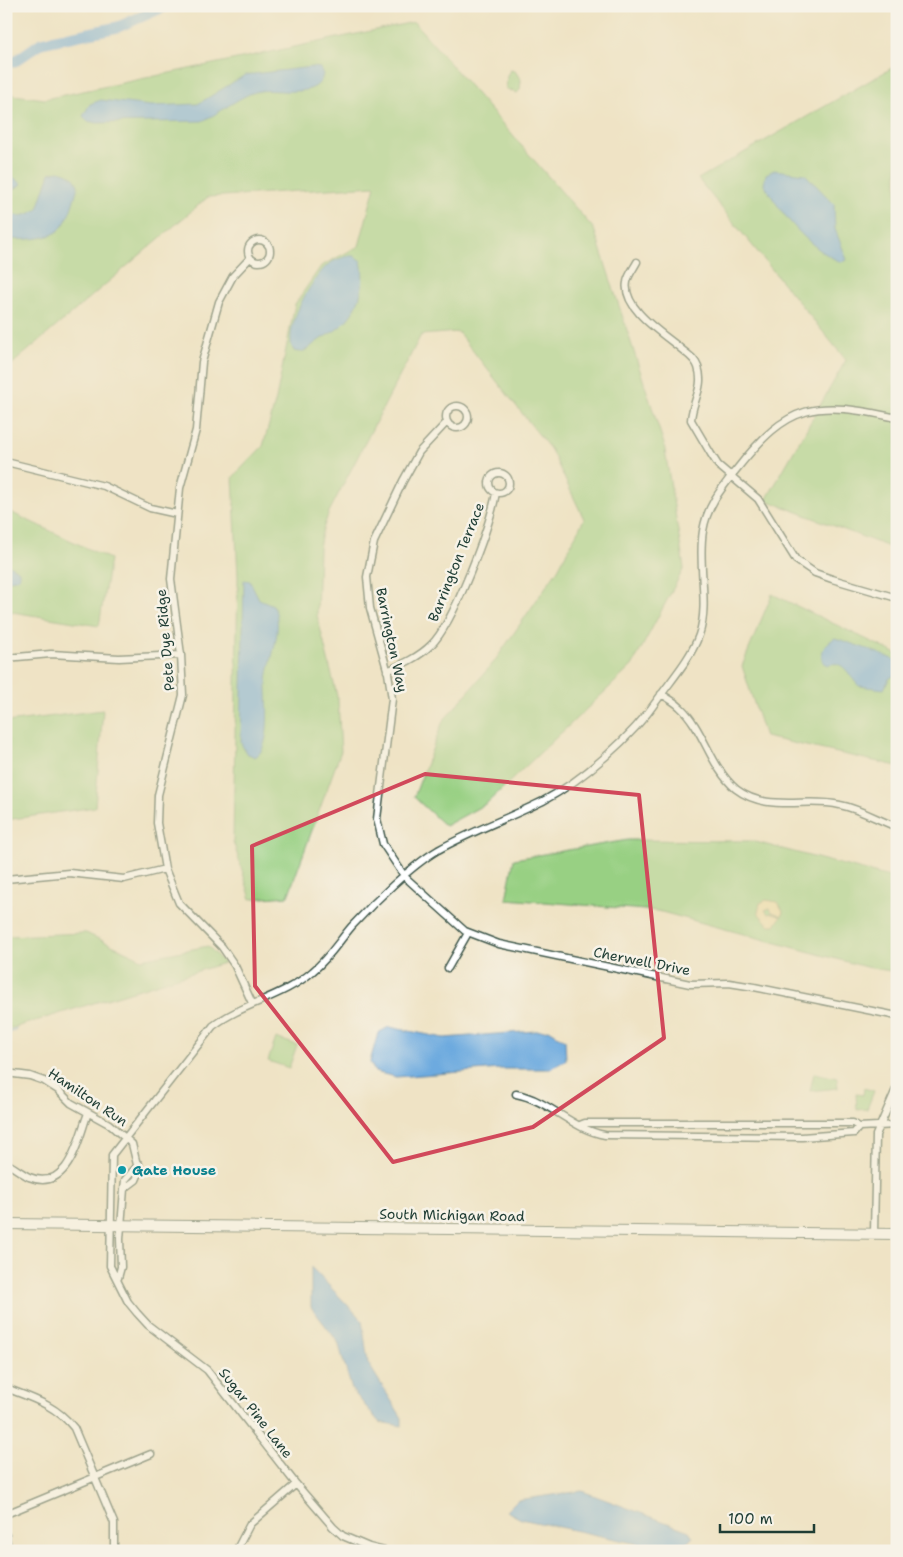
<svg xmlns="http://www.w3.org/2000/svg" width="903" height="1557" font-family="'Shantell Sans',sans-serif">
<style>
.green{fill:#98d083;stroke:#5c865c}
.sand{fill:#eeda9e;stroke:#868c69}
.water{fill:#6daadf;stroke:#46748a}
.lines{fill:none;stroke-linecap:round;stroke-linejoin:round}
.stream{stroke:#6daadf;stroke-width:2}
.river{stroke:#6daadf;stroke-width:11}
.street-casing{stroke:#3e564a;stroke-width:9}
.primary-casing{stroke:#3e564a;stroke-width:12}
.street{stroke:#fff;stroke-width:6}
.primary{stroke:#fff;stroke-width:10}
.marked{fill:none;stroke:#d1495b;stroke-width:4;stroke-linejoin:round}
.culture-dot{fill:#0f9aa8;stroke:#f7f3e8;stroke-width:2}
.labels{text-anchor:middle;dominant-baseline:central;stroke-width:5;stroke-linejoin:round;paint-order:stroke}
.street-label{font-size:14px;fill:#1f3d34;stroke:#f7f3e8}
.culture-label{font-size:14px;font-weight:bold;fill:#0d838f;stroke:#f7f3e8;text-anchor:start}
</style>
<rect width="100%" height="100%" fill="#f7f3e8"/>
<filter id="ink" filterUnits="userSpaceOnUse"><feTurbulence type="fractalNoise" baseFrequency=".02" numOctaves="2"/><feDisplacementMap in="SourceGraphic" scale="10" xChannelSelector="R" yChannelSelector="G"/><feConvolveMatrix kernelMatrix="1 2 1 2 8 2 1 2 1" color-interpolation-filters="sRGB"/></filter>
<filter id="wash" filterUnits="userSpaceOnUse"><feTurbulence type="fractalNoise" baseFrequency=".0096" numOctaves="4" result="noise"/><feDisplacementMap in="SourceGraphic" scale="20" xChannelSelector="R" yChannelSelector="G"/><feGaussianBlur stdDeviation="1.12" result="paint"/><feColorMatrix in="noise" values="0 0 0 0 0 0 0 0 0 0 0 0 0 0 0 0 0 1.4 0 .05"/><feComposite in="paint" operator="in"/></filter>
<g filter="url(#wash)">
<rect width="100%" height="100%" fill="#efe3c5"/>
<path class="green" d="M414 22 594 229 664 444 684 568 632 666 487 803 445 826 414 797 443 721 494 662 558 569 584 519 551 450 458 332 421 335 329 512 322 532 319 548 317 615 338 700 341 751 288 896 251 899 233 841 238 577 233 477 263 446 276 399 295 304 321 266 359 246 375 186 208 197 11 365 6 361V94L45 99Z
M897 65V550L766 500 846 360 698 179Z
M510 70 515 71 521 80 520 90 517 93 506 89 507 76Z
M6 510 110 559 99 626 6 611Z
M772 594 897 654V766L765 737 742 666Z
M103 710 95 807 6 820V722Z
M628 840 752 841 897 879V972L866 967 658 911 506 899 514 859Z
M86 933 142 959 208 946 224 963 6 1030V936Z
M276 1038 297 1045 289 1068 268 1061Z
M814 1073 837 1078 838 1088 810 1091Z
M864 1088 874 1091 867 1109 857 1110 856 1094 863 1095Z"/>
<path class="sand" d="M766 900 778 902 783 911 782 916 772 912 770 908 765 910 768 914 772 913 781 917 775 925H769L758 913 760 903Z"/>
<path class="water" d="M312 67 320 68 323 74C319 100 277 88 260 91 243 93 221 113 202 121L97 123 87 121 83 116 90 104 101 100 151 106 198 104 245 75Z
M774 170 805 174 834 204 835 229 847 260 841 262C808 248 782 215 764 184L766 174Z
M59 171C68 173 75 176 78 186 74 199 69 223 57 232 45 240 20 240 6 239V213C20 218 26 216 38 209L50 173Z
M6 172 22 184 6 194Z
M349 256H354L361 261C366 283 360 307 344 323 337 331 326 335 318 341 310 346 305 355 294 351 281 331 312 278 328 265 334 260 342 258 349 256Z
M6 563 19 571V578L6 581Z
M244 580 250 581 259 599 273 605C285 627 269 659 267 680 266 698 273 748 255 757L246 753 241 743Z
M835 638 873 651 897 661V673L889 679 884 689 859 686C850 678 844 658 828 665L823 662C819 652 826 643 835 638Z
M389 1027 444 1038 549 1030 565 1040 566 1060 550 1069H500L396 1077 375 1072 370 1062 378 1033Z
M311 1267 362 1320 368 1363 402 1418V1426L379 1422 352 1390 338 1342 311 1307Z
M582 1491 689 1531 693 1537 683 1547 667 1550 521 1519 506 1511 517 1500Z"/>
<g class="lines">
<path class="stream" d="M6 1034 16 1029"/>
<path class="river" d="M6 64 17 60 41 43 118 27 166 6"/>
</g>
</g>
<g filter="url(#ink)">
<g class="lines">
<defs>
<path id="street" d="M248 251a11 11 0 1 1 22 0a11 11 0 1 1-22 0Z
M250 258 233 276 219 302 202 362 196 430 180 488 171 579 181 655 183 695 158 795 157 823 165 869 179 903 222 947 235 966 252 1003
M637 262C634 268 628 275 627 282 622 308 662 333 680 348 687 354 695 358 698 367 705 387 692 401 691 420L711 454 718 465 758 499 796 560 815 573 832 579 897 598
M446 417a11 11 0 1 1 22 0a11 11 0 1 1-22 0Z
M447 422 419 452 403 481 374 542 367 577 370 608 388 673 392 699 377 819 383 844 405 877 465 931 499 944 690 984 729 983 754 987 897 1016
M6 462 104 486 150 508 177 514
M489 483a10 10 0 1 1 20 0a10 10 0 1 1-20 0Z
M6 658 51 654 119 658 181 655
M387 671C403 664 419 657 431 645 454 623 490 526 496 493
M661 694C668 698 675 702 680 707 704 729 710 767 736 789 767 813 805 797 840 805 860 809 878 820 897 827
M6 879 69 873 124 879 165 869
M448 968 468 933
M6 1073 30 1076 44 1081 58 1090 71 1103 109 1124 132 1144 139 1173 136 1180 124 1189 120 1239 121 1267 118 1278
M516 1094C549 1100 573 1130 605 1135L802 1137 854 1133 859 1127
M580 1125 585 1123H853L859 1127 897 1125
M6 1163C14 1167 21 1173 29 1177 69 1193 78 1139 88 1113
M124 1189 125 1180 139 1164
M874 1233 876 1135 897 1087
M6 1388C32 1398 56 1405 74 1428L114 1523V1551
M6 1514 151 1454
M6 1535 8 1551
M236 1551 250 1524 296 1484
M385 1551 369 1547 343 1536 333 1527 296 1484 207 1370 148 1325 137 1313 128 1302 110 1266 112 1155 213 1026C243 1003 284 997 313 971 329 958 339 941 352 926 374 902 411 866 438 850 472 831 509 818 543 801 583 780 633 736 658 699 672 679 691 658 699 635 710 603 697 565 703 531 707 506 721 489 736 470 789 402 815 400 897 418"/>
<path id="primary" d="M6 1224 897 1234"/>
</defs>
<use href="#street" class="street-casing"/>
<use href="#primary" class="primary-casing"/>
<use href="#street" class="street"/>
<use href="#primary" class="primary"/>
</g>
</g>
<path d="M0 0H903V1557H0ZM425 774 639 795 664 1038 533 1127 393 1162 255 986 252 846Z" fill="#efe3c5" fill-opacity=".55" fill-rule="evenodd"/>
<path class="marked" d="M425 774 639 795 664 1038 533 1127 393 1162 255 986 252 846Z"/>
<circle class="culture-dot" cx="122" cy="1170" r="5"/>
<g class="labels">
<g class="street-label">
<text transform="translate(456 562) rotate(-68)">Barrington Terrace</text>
<text transform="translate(165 640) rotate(-95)">Pete Dye Ridge</text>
<text transform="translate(392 640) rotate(78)">Barrington Way</text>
<text transform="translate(642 961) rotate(11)">Cherwell Drive</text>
<text transform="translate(88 1097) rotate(34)">Hamilton Run</text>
<text transform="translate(452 1215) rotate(1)">South Michigan Road</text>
<text transform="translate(256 1413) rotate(52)">Sugar Pine Lane</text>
</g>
<g class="culture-label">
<text x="132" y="1170">Gate House</text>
</g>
</g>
<rect width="903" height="1557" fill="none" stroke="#f7f3e8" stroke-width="25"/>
<path d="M720 1524v8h94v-8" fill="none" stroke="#1f3d34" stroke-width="2.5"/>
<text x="728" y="1524" font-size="15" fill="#1f3d34" stroke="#f7f3e8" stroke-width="4" paint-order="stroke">100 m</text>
</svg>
